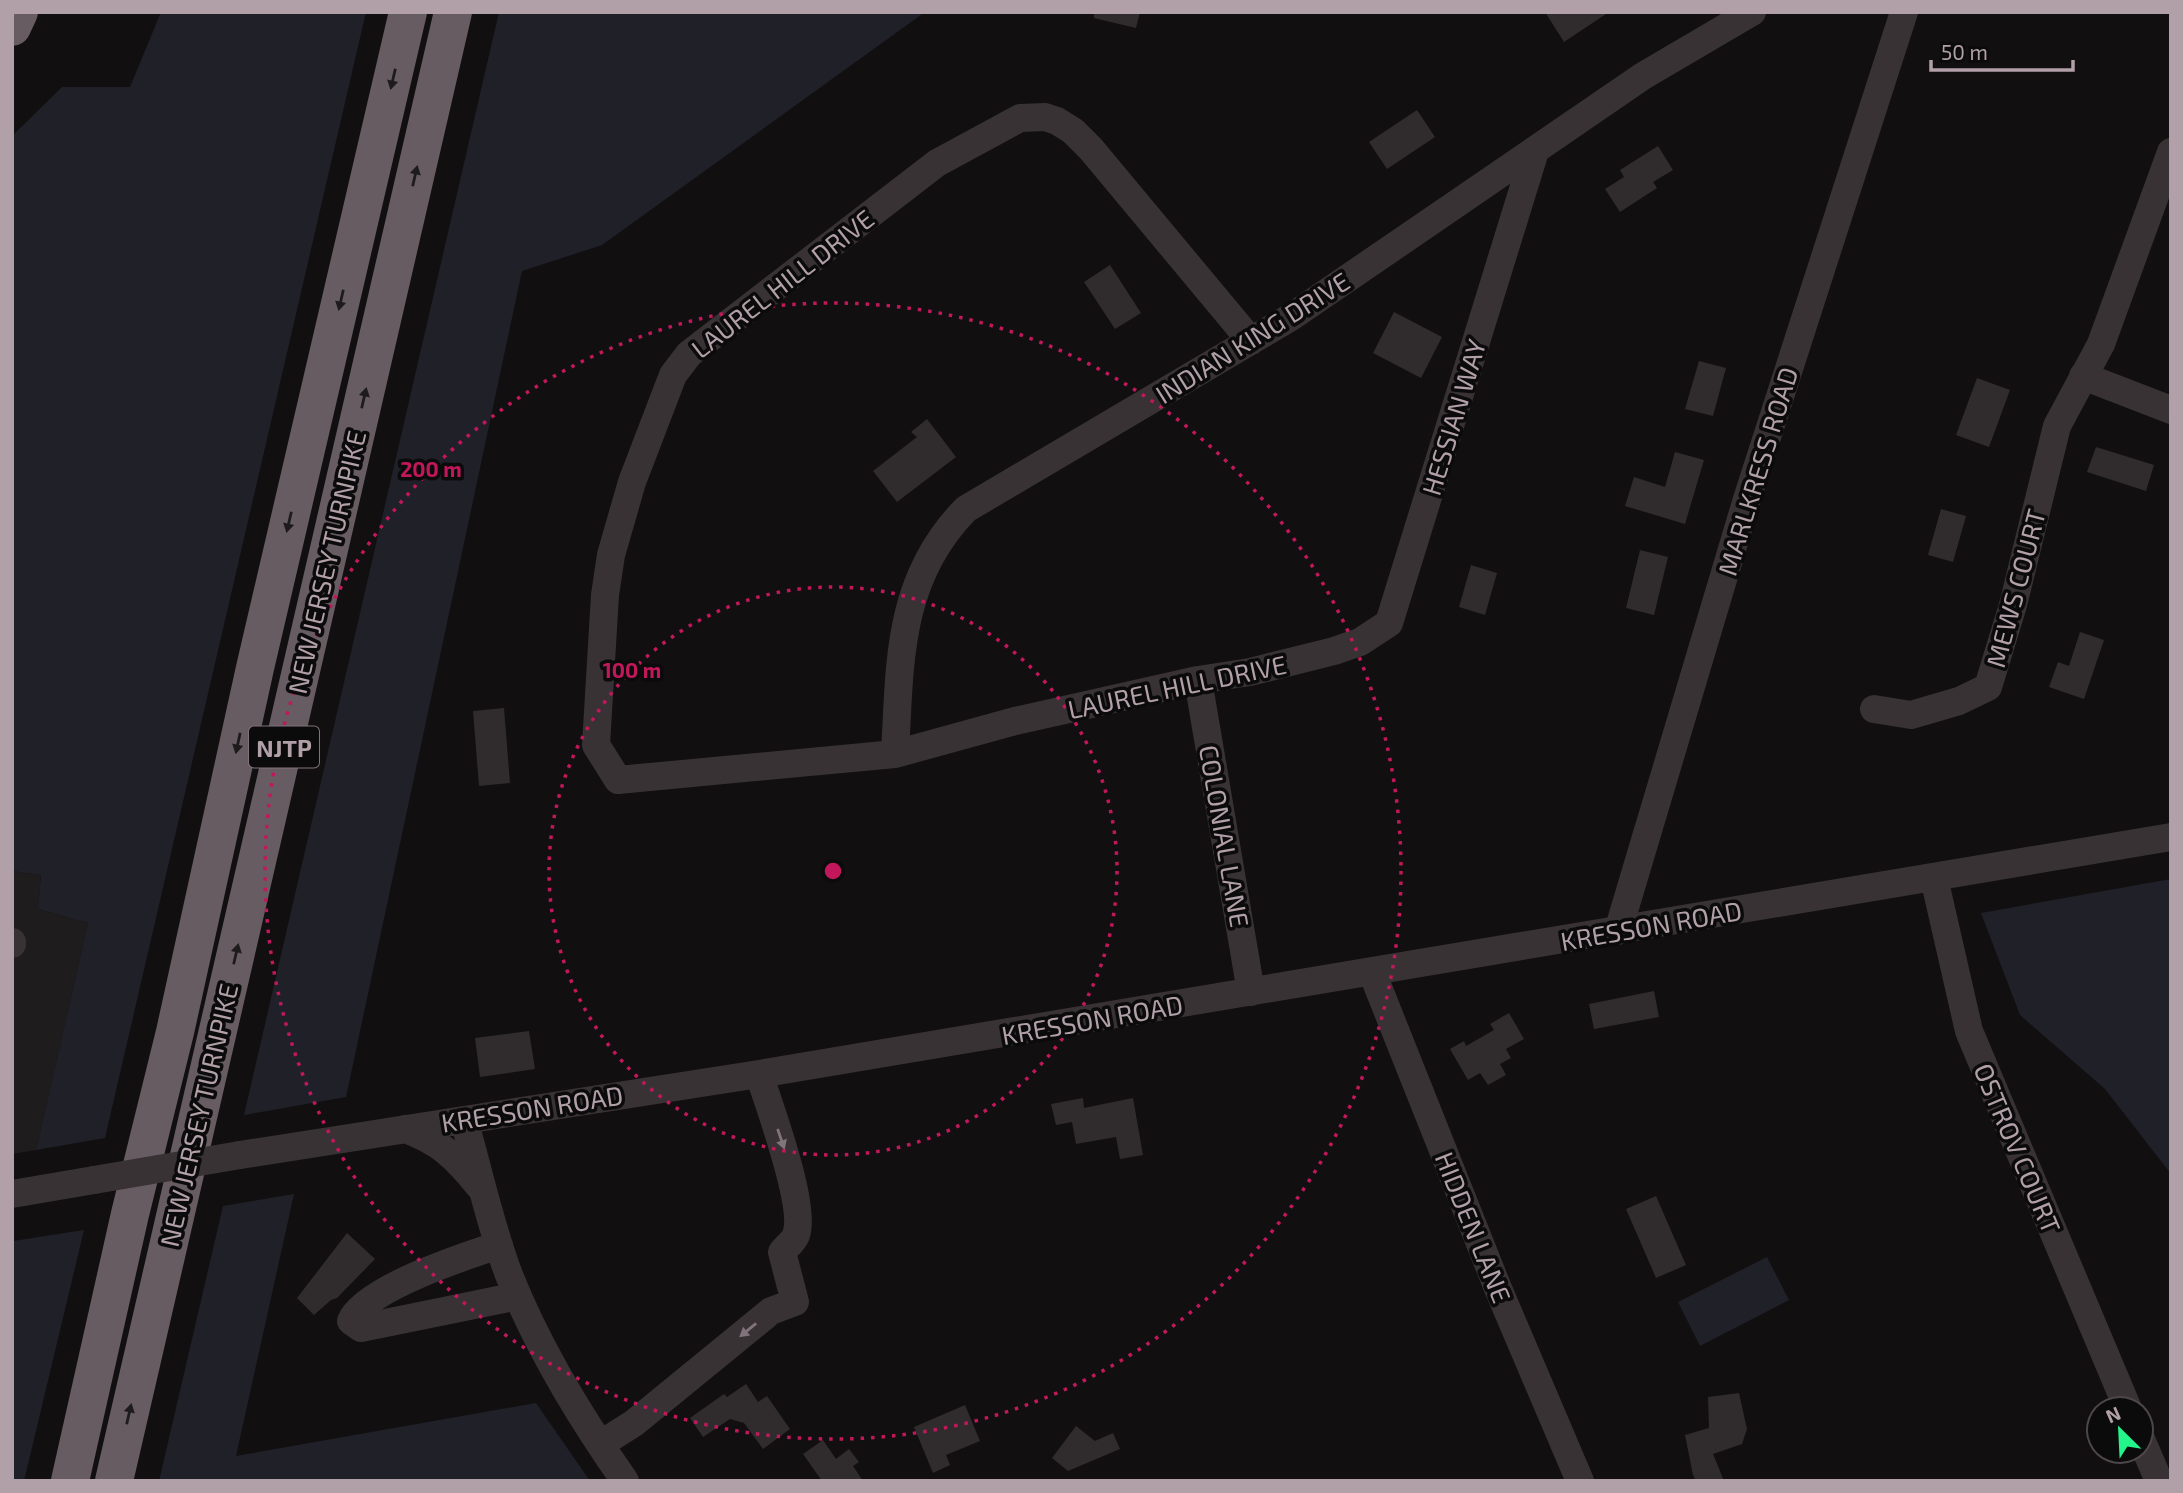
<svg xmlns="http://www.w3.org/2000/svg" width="2183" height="1493" font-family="'Exo 2',sans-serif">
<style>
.built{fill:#1e1c1c}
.green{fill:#202029}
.building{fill:#302c2e}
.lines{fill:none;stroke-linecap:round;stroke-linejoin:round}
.minor{stroke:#383234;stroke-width:28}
.highway{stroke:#675c61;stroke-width:38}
.minor-bridge{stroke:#383234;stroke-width:28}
.oneway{fill:#1e1b1c}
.oneway2{fill:#81747a}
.ring{fill:none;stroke:#c2185b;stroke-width:3.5;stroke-dasharray:3.5 7}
.labels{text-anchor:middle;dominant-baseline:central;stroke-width:7;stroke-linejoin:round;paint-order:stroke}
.shield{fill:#0c0b0b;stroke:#80737a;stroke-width:2}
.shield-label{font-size:24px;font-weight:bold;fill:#b2a0a9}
.street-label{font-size:26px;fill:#b2a0a9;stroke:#0c0b0b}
.centre{fill:#c2185b;stroke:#0c0b0b;stroke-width:3.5}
.ring-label{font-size:21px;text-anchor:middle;font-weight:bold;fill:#c2185b;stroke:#0c0b0b;stroke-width:7;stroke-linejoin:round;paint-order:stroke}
</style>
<rect width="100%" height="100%" fill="#110f10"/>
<path class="built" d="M12 871 41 875 38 909 88 923 36 1150 12 1154Z"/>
<path class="green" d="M161 12H366L105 1138 36 1150 88 923 38 909 41 875 12 871V136L62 87H130Z
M499 12H925L602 245 522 271 346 1097 244 1115Z
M2171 879V1174L2105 1089 2020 1015 1981 913Z
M294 1194 236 1456 536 1403 590 1481H159L223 1206Z
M84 1230 24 1481H12L13 1241Z
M1767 1257 1789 1300 1700 1346 1678 1302Z"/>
<path class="building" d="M1094 12H1140L1136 28 1094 18Z
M1545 12H1609L1564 42Z
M1417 110 1435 137 1387 169 1369 142Z
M1658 146 1673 170 1653 182 1657 188 1620 212 1605 189 1624 177 1620 170Z
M1110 265 1141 313 1115 329 1084 282Z
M1394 312 1442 337 1421 378 1373 353Z
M1699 361 1726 368 1713 416 1685 409Z
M1977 378 2010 390 1989 447 1956 435Z
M927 419 956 457 897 502 873 471 917 437 911 432Z
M2096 447 2154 465 2146 491 2087 472Z
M1675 452 1704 460 1685 524 1625 506 1634 477 1665 487Z
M1941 509 1966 516 1953 562 1928 555Z
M1640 550 1668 557 1654 615 1626 608Z
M1471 565 1497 573 1485 615 1459 607Z
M2080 632 2104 640 2084 699 2049 687 2058 662 2069 666Z
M504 708 510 783 479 786 473 711Z
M1654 991 1659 1017 1594 1029 1589 1004Z
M1509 1013 1524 1039 1506 1049 1511 1058 1500 1064 1506 1075 1488 1085 1480 1073 1468 1080 1450 1049 1464 1041 1466 1046 1494 1030 1490 1024Z
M529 1031 535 1069 480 1077 475 1038Z
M1083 1098 1084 1108 1133 1098 1143 1155 1120 1159 1116 1137 1076 1144 1072 1122 1056 1125 1051 1104Z
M1656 1196 1686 1265 1656 1278 1626 1209Z
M347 1233 375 1259 337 1298 331 1300 314 1315 297 1298Z
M746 1384 758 1402 767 1396 790 1429 763 1449 744 1423 730 1419 703 1437 690 1418 724 1394 727 1397Z
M1739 1393 1747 1429 1742 1444 1713 1454 1724 1481H1696L1693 1475 1685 1435 1709 1428 1708 1397Z
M965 1405 980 1441 946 1455 950 1465 933 1473 914 1427Z
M1076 1426 1095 1441 1113 1433 1120 1449 1068 1471 1052 1458Z
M823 1440 836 1459 849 1449 859 1462 853 1466 863 1481H822L803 1454Z"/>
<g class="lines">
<path class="minor" d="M1251 341 1091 149 1073 131 1057 121 1045 117 1020 118 937 163 689 354 673 375 632 482 611 555 605 595 596 745 618 780 895 754 1015 721 1198 680 1250 672 1334 651 1360 642 1389 623 1535 151
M2083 376 2171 410
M1198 680 1251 992
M1874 709 1911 715 1959 701 1988 687 2013 605 2057 426 2101 344 2171 152
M895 754C900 662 897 579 966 509L1291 317 1643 76 1752 12
M1934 878 1969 1031 2128 1409
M1618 931 1747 499 1904 12
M12 944V942
M1372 972 1497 1286 1580 1481
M464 1120C479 1172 490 1225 509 1275 538 1348 580 1417 625 1481
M405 1129C440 1142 456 1157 479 1186
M240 1155 759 1074 2171 837
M12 1194 94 1180
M499 1245C465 1256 364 1289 351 1321L361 1328 518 1296
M2141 1439 2159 1481
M601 1444 634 1423 771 1311 795 1302 782 1252C786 1247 794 1241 796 1235 807 1207 769 1105 759 1074"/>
<path class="highway" d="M12 27 19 12
M70 1481 130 1214 175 1032 255 668 408 12
M114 1481 453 12"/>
<path class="minor-bridge" d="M94 1180 240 1155"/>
</g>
<defs><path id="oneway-solid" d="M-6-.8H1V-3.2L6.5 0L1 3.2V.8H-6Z" transform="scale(1.75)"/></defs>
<g class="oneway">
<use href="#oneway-solid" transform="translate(393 79) rotate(103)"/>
<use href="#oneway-solid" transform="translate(415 176) rotate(-77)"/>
<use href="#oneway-solid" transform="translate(341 300) rotate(103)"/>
<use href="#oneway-solid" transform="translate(364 398) rotate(-77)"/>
<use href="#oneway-solid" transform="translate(289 522) rotate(103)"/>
<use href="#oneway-solid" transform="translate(238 743) rotate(102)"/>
<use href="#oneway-solid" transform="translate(236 954) rotate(-77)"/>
<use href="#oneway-solid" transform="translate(129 1414) rotate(-77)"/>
</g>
<g class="oneway2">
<use href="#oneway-solid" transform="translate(781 1139) rotate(71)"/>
<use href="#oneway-solid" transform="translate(748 1330) rotate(141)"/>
</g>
<g class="ring">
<circle cx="833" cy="871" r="284"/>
<circle cx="833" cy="871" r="568"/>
</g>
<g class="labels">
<rect class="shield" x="249" y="726.5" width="70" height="41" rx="5"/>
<g class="shield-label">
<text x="284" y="747">NJTP</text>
</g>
<g class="street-label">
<text transform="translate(782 283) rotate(-38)">LAUREL HILL DRIVE</text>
<text transform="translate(1252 337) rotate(-32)">INDIAN KING DRIVE</text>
<text transform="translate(1453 417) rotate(-73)">HESSIAN WAY</text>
<text transform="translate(1757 471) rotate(-73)">MARLKRESS ROAD</text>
<text transform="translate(326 562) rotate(-77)">NEW JERSEY TURNPIKE</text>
<text transform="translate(2015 588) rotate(-75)">MEWS COURT</text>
<text transform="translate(1177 686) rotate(-12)">LAUREL HILL DRIVE</text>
<text transform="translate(1225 836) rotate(80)">COLONIAL LANE</text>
<text transform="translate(1651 925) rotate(-10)">KRESSON ROAD</text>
<text transform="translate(1092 1019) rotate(-10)">KRESSON ROAD</text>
<text transform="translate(532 1108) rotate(-9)">KRESSON ROAD</text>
<text transform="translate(198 1115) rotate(-77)">NEW JERSEY TURNPIKE</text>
<text transform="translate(2018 1148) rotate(67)">OSTROV COURT</text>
<text transform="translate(1474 1227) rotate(68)">HIDDEN LANE</text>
</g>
</g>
<circle cx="833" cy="871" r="10" class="centre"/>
<g class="ring-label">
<text x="431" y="477">200 m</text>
<text x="632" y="678">100 m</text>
</g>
<rect width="2183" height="1493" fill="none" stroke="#b2a0a9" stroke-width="28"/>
<g transform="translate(2120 1430) rotate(336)"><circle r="33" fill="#0c0b0b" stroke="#4e474a" stroke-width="2"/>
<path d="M0-5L12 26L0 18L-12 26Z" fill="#23f58b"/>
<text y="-10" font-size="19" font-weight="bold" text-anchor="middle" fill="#b2a0a9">N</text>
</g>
<path d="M1931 60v10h142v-10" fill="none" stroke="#b2a0a9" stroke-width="3.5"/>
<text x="1941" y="60" font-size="21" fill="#b2a0a9" stroke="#0c0b0b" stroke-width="5" paint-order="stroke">50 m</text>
</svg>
